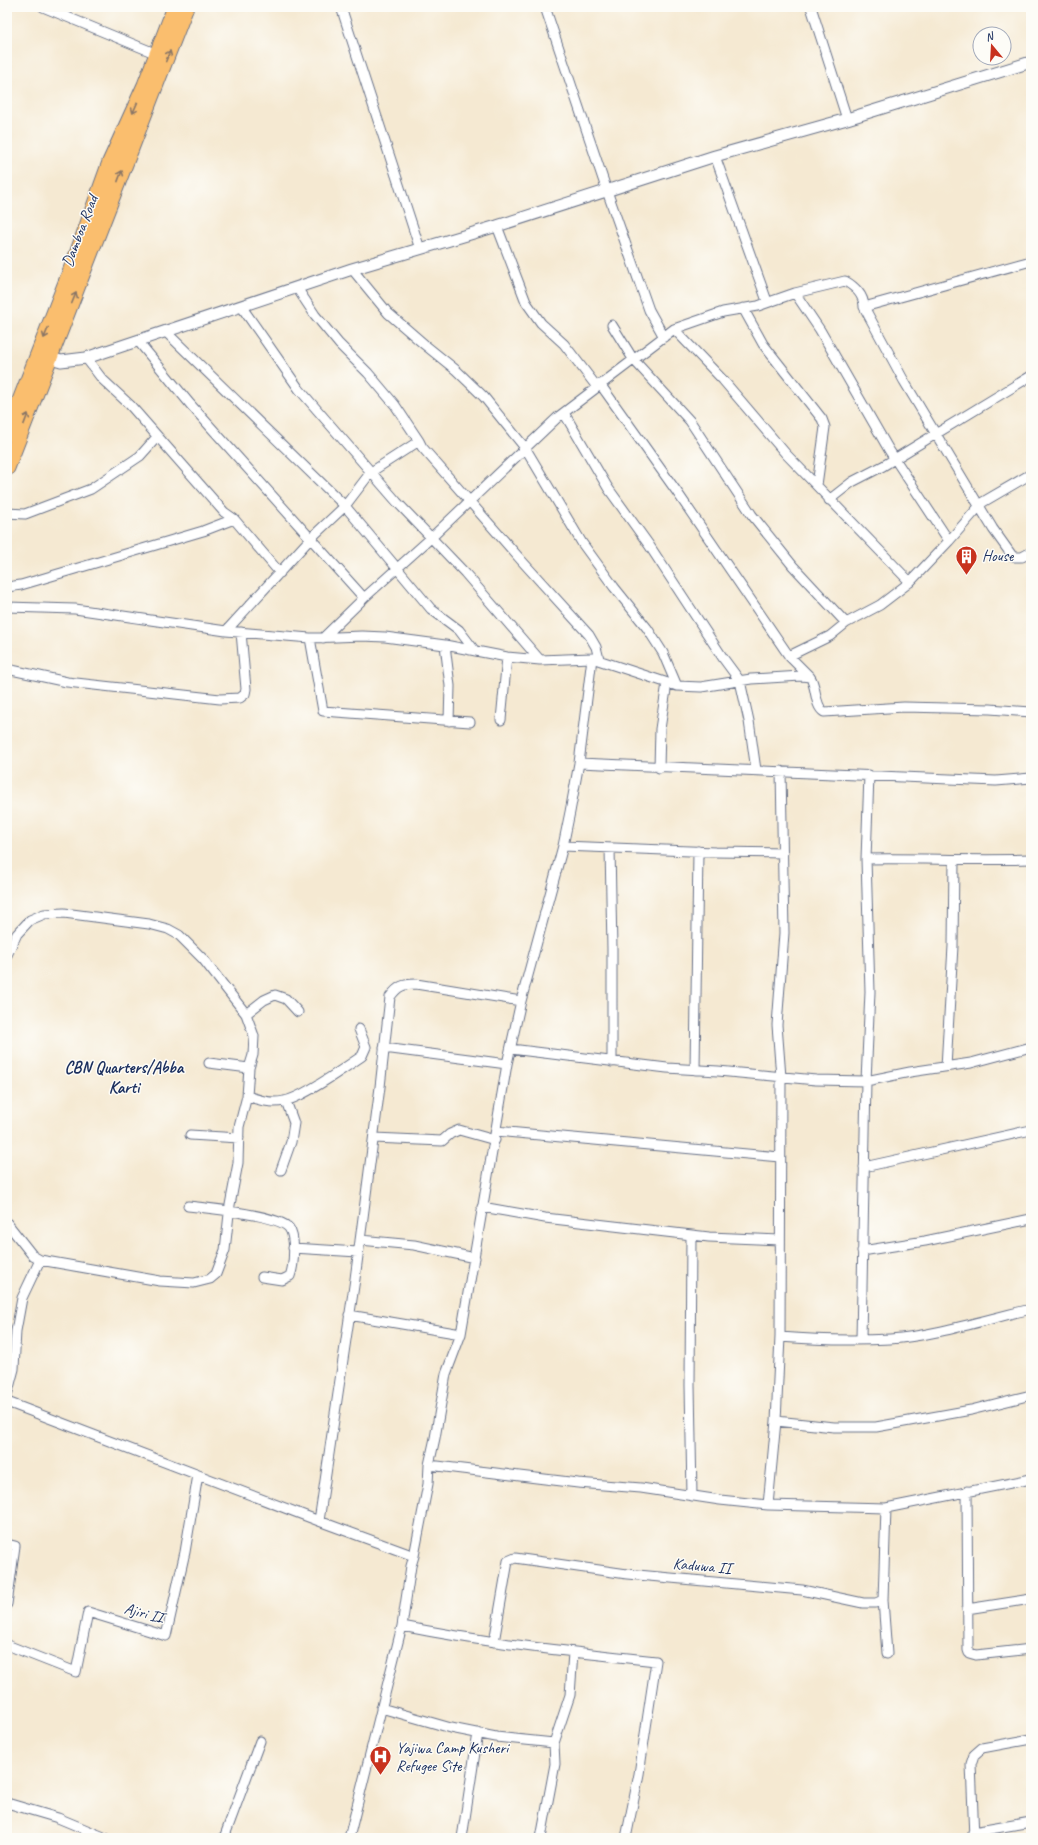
<svg xmlns="http://www.w3.org/2000/svg" width="1038" height="1845" font-family="Caveat,sans-serif">
<style>
.lines{fill:none;stroke-linecap:round;stroke-linejoin:round}
.minor-casing{stroke:#677087;stroke-width:11}
.tertiary-casing{stroke:#677087;stroke-width:13}
.primary-casing{stroke:#677087;stroke-width:17}
.minor{stroke:#fff;stroke-width:9}
.tertiary{stroke:#fff;stroke-width:11}
.primary{stroke:#fabe6e;stroke-width:15}
.oneway{stroke:#8a7666}
.labels{text-anchor:middle;dominant-baseline:central;stroke-width:3;stroke-linejoin:round;paint-order:stroke}
.street-label{font-size:16px;fill:#1b2f5e;stroke:#fdfcf7}
.poi-label{font-size:16px;fill:#1b2f5e;stroke:#fdfcf7;text-anchor:start}
.neighbourhood-label{font-size:17px;font-weight:bold;fill:#1b2f5e;stroke:#fdfcf7}
</style>
<rect width="100%" height="100%" fill="#fdfcf7"/>
<filter id="ink" filterUnits="userSpaceOnUse"><feTurbulence type="fractalNoise" baseFrequency=".025" numOctaves="2"/><feDisplacementMap in="SourceGraphic" scale="8" xChannelSelector="R" yChannelSelector="G"/><feConvolveMatrix kernelMatrix="1 2 1 2 8 2 1 2 1" color-interpolation-filters="sRGB"/></filter>
<filter id="wash" filterUnits="userSpaceOnUse"><feTurbulence type="fractalNoise" baseFrequency=".012" numOctaves="4" result="noise"/><feDisplacementMap in="SourceGraphic" scale="16" xChannelSelector="R" yChannelSelector="G"/><feGaussianBlur stdDeviation="0.9" result="paint"/><feColorMatrix in="noise" values="0 0 0 0 0 0 0 0 0 0 0 0 0 0 0 0 0 1.4 0 .05"/><feComposite in="paint" operator="in"/></filter>
<g filter="url(#wash)">
<rect width="100%" height="100%" fill="#f5e9d2"/>
</g>
<g filter="url(#ink)">
<g class="lines">
<defs>
<path id="minor" d="M43 7 157 54
M341 7 420 249
M545 7 607 191 649 310 664 337
M811 7 847 119
M715 156 767 301
M497 226 526 302 541 323 564 344 597 387
M352 269 388 313 425 345 456 370 484 397 526 449 582 543 614 587 647 628 663 653 677 686
M795 293 820 330 889 450 949 541
M241 306 299 389 397 502 465 573 540 660
M864 307 1031 261
M743 308 763 344 822 419 825 427 817 485
M612 325 633 359 690 421 752 515 793 566 846 623
M674 329 723 380 786 454 910 582
M166 332 345 506 431 609 459 630 475 651
M138 341 190 404 364 598
M86 358 102 379 130 405 224 512 234 519 280 573
M600 384 677 492 789 656 810 677
M564 413 608 488 649 545 723 658 740 681 749 721 756 770
M419 441 422 447 521 560 589 635 596 647 599 659
M829 500 852 482 883 466 1031 376
M7 513 25 514 91 489 140 456 157 437
M7 587 21 585 203 531 234 519
M7 607 75 609 226 631 310 638 362 636 385 637 445 645 507 657 540 660 592 658 677 686 701 687 751 679 801 676 810 677C817 686 814 706 824 712L904 707 990 709 1031 712
M226 631 311 538 345 506 371 472 419 441 395 405 368 373 339 344 315 315 297 288
M310 638 323 711 470 722
M323 638 364 598 432 537 558 417 674 329 723 312 758 306 795 293 845 281C854 286 864 295 864 307L904 381 993 529 1013 557H1022L1031 552
M445 645 450 686 449 721
M789 656 830 636 846 623 880 605 910 582 949 541 983 502 1031 474
M7 669 67 682 220 699 240 698 245 694 246 689 241 632
M501 720 507 657
M579 763 996 781 1031 778
M659 768 660 729 667 683
M563 846 715 852 783 853
M610 848 612 949V1062
M866 859C921 858 976 861 1031 859
M7 955 17 934 30 920 44 914 64 913 149 924 168 929 179 935 203 959 246 1014 254 1036 253 1055 249 1068 247 1096 239 1127 238 1163 230 1205 225 1250 216 1274 210 1279 194 1283 160 1281 40 1260 33 1256 7 1223
M246 1014 264 1000 275 995 286 999 298 1012
M384 1048 507 1064
M511 1049 667 1068 718 1071 816 1080 866 1081 910 1072 971 1063 1031 1047
M209 1063 249 1068
M946 1067 953 946 954 861
M695 1070 698 851
M247 1096C259 1100 271 1104 284 1101 301 1099 346 1067 362 1056L366 1047 359 1029
M496 1131 780 1157
M190 1135 239 1138
M374 1138 442 1141 450 1134 459 1130 495 1140
M864 1167 1031 1130
M281 1170 291 1142 294 1123 286 1101
M188 1206C207 1208 279 1215 289 1228 296 1237 294 1266 290 1276L282 1280 262 1277
M482 1207 545 1218 709 1237 779 1240
M691 1235 690 1385 692 1496
M360 1240 414 1245 475 1258
M293 1248 358 1252
M862 1251 925 1241 1031 1219
M349 1315 461 1334
M780 1337C816 1340 854 1341 890 1339 935 1336 987 1319 1031 1309
M861 1339 866 1081 870 992 866 859 869 775
M7 1395 14 1369 16 1331 22 1298 40 1260
M7 1402 319 1521 414 1556
M776 1421 834 1427H876L971 1410 1031 1395
M429 1465 578 1483 641 1488 720 1500 768 1505 886 1508 1031 1479
M967 1491 968 1650 969 1653 976 1655 1031 1649
M768 1505 776 1421 780 1337 781 1077 777 1025 784 933 781 771
M319 1521 355 1279 380 1087 390 997C398 986 403 984 416 984L521 1001
M7 1544 15 1546 7 1604
M883 1600 887 1654
M967 1609 1031 1599
M402 1626C486 1643 571 1652 656 1661L639 1774 626 1838
M494 1642 508 1561 515 1558 627 1574 802 1590 863 1603H876L883 1600 886 1508
M7 1645 76 1672 88 1612 166 1636 185 1552 198 1475
M381 1708 451 1728 496 1737 554 1743
M7 1803 58 1818 106 1838
M973 1832 1031 1822
M224 1838 260 1741
M349 1838 402 1626 411 1566 414 1556 428 1484 429 1465 435 1438 446 1374 461 1334 507 1064 521 1001 563 846 570 812 579 763 592 658
M462 1838 478 1733
M541 1838 555 1764 554 1743 570 1695 573 1653
M974 1838 971 1764 974 1755 982 1748 1031 1739"/>
<path id="tertiary" d="M44 356 61 361 86 358 352 269 497 226 715 156 847 119 1031 62"/>
<path id="primary" d="M7 434 77 254 110 162 145 85 175 7
M7 468 186 7"/>
</defs>
<use href="#minor" class="minor-casing"/>
<use href="#tertiary" class="tertiary-casing"/>
<use href="#primary" class="primary-casing"/>
<use href="#minor" class="minor"/>
<use href="#tertiary" class="tertiary"/>
<use href="#primary" class="primary"/>
</g>
<defs><path id="oneway-shaft" d="M-6 0H5M1.5-3L5.5 0L1.5 3" fill="none" stroke-width="1.6" stroke-linecap="round" stroke-linejoin="round"/></defs>
<g class="oneway">
<use href="#oneway-shaft" transform="translate(168 56) rotate(-68)"/>
<use href="#oneway-shaft" transform="translate(135 108) rotate(114)"/>
<use href="#oneway-shaft" transform="translate(120 176) rotate(-69)"/>
<use href="#oneway-shaft" transform="translate(74 298) rotate(-68)"/>
<use href="#oneway-shaft" transform="translate(46 333) rotate(112)"/>
<use href="#oneway-shaft" transform="translate(26 419) rotate(-69)"/>
</g>
</g>
<defs>
<symbol id="building-pin" viewBox="-11 -11 22 30"><path d="M0 17L-7.5 6A9.5 9.5 0 1 1 7.5 6Z" fill="#c8321e" stroke="#fdfcf7"/><path d="M-4-6H4V6H1V3H-1V6H-4ZM-2.5-4.3h1.7v1.8h-1.7ZM.8-4.3h1.7v1.8H.8ZM-2.5-1h1.7V.8h-1.7ZM.8-1h1.7V.8H.8Z" fill="#fff"/></symbol>
<symbol id="hospital-pin" viewBox="-11 -11 22 30"><path d="M0 17L-7.5 6A9.5 9.5 0 1 1 7.5 6Z" fill="#c8321e" stroke="#fdfcf7"/><path d="M-5-5h3v3.5h4V-5h3V5h-3V1.5h-4V5h-3Z" fill="#fff"/></symbol>
</defs>
<g fill-rule="evenodd">
<use href="#building-pin" x="954" y="544" width="25" height="34"/>
<use href="#hospital-pin" x="368" y="1744" width="25" height="34"/>
</g>
<g class="labels">
<g class="street-label">
<text transform="translate(80 231) rotate(-69)">Damboa Road</text>
<text transform="translate(702 1566) rotate(5)">Kaduwa II</text>
<text transform="translate(144 1613) rotate(15)">Ajiri II</text>
</g>
<g class="poi-label">
<text x="982" y="556">House</text>
<text x="396" y="1748">Yajiwa Camp Kusheri<tspan x="396" dy="18">Refugee Site</tspan></text>
</g>
<g class="neighbourhood-label">
<text x="124" y="1067">CBN Quarters/Abba<tspan x="124" dy="20">Karti</tspan></text>
</g>
</g>
<rect width="1038" height="1845" fill="none" stroke="#fdfcf7" stroke-width="24"/>
<g transform="translate(992 46) rotate(342)"><circle r="19" fill="#fdfcf7" stroke="#a3aaba"/>
<path d="M0-3L7 15L0 10L-7 15Z" fill="#c8321e"/>
<text y="-6" font-size="11" font-weight="bold" text-anchor="middle" fill="#1b2f5e">N</text>
</g>
</svg>
